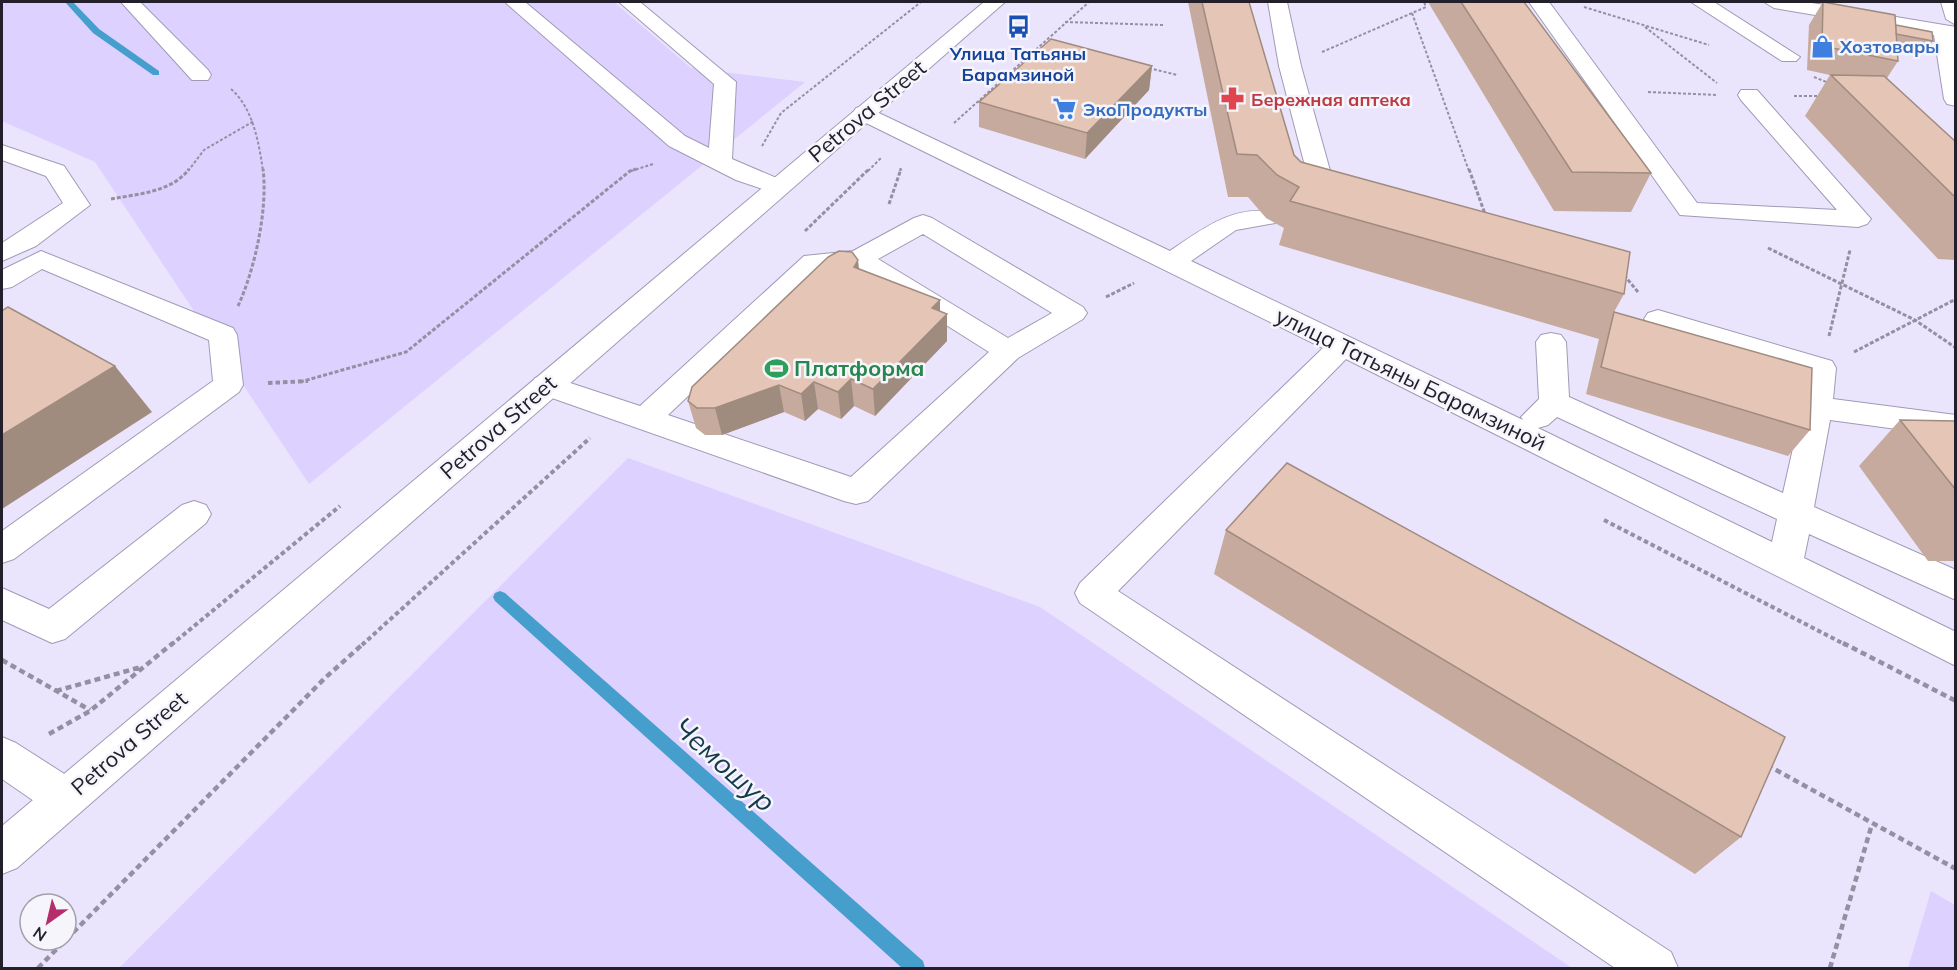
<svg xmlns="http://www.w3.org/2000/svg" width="1957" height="970" font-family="Mulish,sans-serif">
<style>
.green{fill:#ddd1ff}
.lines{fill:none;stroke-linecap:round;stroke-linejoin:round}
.stream{fill:#459ecc;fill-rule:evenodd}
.minor-casing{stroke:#a19ab6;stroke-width:2}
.major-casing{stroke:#a19ab6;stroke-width:2}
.path-far3{stroke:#958fa2;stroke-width:2;stroke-dasharray:3 2;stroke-linecap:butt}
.path-far2{stroke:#958fa2;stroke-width:3;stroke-dasharray:4 2;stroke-linecap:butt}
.path-far1{stroke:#958fa2;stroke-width:4;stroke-dasharray:4.5 3;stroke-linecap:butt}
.path{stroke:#958fa2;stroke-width:4.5;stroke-dasharray:6 4;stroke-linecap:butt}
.minor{fill:#fff;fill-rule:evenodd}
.major{fill:#fff;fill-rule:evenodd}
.wall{fill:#c5aa9d}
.shaded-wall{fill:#a08b7f}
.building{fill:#e5c6b6;stroke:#a08b7f;stroke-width:1.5}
.labels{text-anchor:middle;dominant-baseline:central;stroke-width:5;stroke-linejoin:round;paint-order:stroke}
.far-shop-label{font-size:18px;font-weight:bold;fill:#366cbe;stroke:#f6f5fb;text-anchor:start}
.far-transit-label{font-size:18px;font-weight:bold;fill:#164399;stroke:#f6f5fb}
.far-health-label{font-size:18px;font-weight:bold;fill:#be3a42;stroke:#f6f5fb;text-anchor:start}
.street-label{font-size:22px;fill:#23202b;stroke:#f6f5fb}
.leisure-label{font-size:22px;font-weight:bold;fill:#27864d;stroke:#f6f5fb;text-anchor:start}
.near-water-label{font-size:28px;font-style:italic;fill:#12394d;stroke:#f6f5fb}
</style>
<rect width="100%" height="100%" fill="#ebe4fd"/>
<path class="green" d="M2 2H614L691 68 805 82 309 484 95 162 2 121Z
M628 458 1040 607 1572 968H119Z
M1931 891 1955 905V968H1908Z"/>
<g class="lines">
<path class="stream" d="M65 2H73L99 29 159 71V75H153L93 33Z
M500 591 505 593 923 961 925 968H902L495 601 493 597 495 593Z"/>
<defs>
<path id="minor" d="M121 2H140L208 70 211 75 208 80H192Z
M505 2H525L685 136 709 148 714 84 619 2H640L736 82 732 159 786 182 789 187 786 192 777 194 736 180 669 146Z
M1268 2H1287L1301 66 1334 185 1331 190 1322 192 1313 190 1310 185 1279 66Z
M1529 2H1549L1697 203 1837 210 1741 100 1738 95 1741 90H1757L1871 219 1867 224 1858 227 1680 215Z
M1691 2H1714L1800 57 1796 61H1782Z
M1764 2H1806L1956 27V106L1947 104 1944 99 1934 35 1774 8Z
M1941 2H1956V25L1946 19Z
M864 106 1170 251C1201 230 1235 203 1275 213L1279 218 1275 223 1236 230 1191 261 1523 420 1521 417 1539 399 1536 342 1541 335 1551 333 1561 335 1566 342 1569 397 1783 493 1802 408 1805 374 1648 325 1644 319 1648 313 1658 310 1832 361 1836 368 1833 399 1956 415V437L1830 420 1814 507 1956 570V600L1809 534 1804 558 1956 632V666L1346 359 1118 591 1671 952 1678 968H1615L1080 603 1075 593 1080 583 1323 348 856 118 853 113 856 108ZM1557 417 1777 519 1772 542 1538 428 1548 425Z
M2 145 64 166 90 205 36 246 2 261V243L63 203 46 176 2 160Z
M923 215 932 218 1083 307 1087 313 1083 319 1018 358 868 501 856 504 844 501 535 392 531 385 535 378 546 375 640 406 804 256 853 251 914 218ZM923 234 1052 313 1008 338 878 259ZM854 267 989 352 851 477 668 415 821 270Z
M41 251 233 328 237 335 243 385 239 392 14 559 2 563V531L213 381 209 340 42 269 12 287 2 289V270Z
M194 501 206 505 211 514 206 523 65 639 52 643 2 620V588L49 609 182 505Z
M2 737 16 743 80 784 86 798 80 812 65 818 50 812 2 779Z"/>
<path id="major" d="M984 2H1005L17 868 2 874V826Z"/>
</defs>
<use href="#minor" class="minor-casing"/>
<use href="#major" class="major-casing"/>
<path class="path-far3" d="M1584 7 1709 45
M1412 13 1469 171
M1065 22 1163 25
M1645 27 1717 83
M1322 52 1426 7 1424 2
M1149 68 1177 75
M1814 77 1829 83
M231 89C253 108 259 143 263 171
M1648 92 1718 95
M1794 96H1820
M954 123 1089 2
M762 146 781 113 921 2
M188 171 204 150 254 121
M631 171 653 164
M868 171 882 157
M900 171 901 168"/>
<path class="path-far2" d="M1469 169 1485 214
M111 199C138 194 172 192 189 169
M889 204 901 169
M805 231 869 169
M1768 248 1915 320 1956 348
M1624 275 1638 292
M1106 297 1134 283
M238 306C255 269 268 209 263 169
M1829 336 1850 250
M1854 352 1956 299
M300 382 406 352 630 171 636 169"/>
<path class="path-far1" d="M268 383 308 381
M1604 520 1846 645
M171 645 340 506
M362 645 590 438"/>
<path class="path" d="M1843 643 1956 701
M2 660 90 710
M56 691 141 667
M49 734 90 711 173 643
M1767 765 1956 869
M38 968 325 678 364 643
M1830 968 1872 824"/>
<use href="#minor" class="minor"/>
<use href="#major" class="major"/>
</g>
<path class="wall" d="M1188 2H1249L1294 155 1301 162 1624 294 1614 312 1810 430 1788 456 1586 394 1599 339 1279 245 1284 228 1266 218 1248 197H1228Z
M1428 2H1524L1651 173 1631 212 1554 211Z
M1823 2 1896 25 1933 41 1927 50 1897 44 1898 61 1887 78 1956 142V260L1938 259 1805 116 1830 75 1807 70 1809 25Z
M1152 66 1149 90 1085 159 979 127V102Z
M859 269 940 300V311L947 314V341L875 416 854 406 841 419 818 409 805 421 784 412 722 435H705L696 428 688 401Z
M1900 420 1956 421V561H1928L1859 466Z
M1226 530 1741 837 1695 874 1214 574Z"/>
<path class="shaded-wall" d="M1152 66 1149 90 1085 159 1087 133Z
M858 260 861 286 854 267Z
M940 300V320L947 314V341L875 416 873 389 932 308Z
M115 366 152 412 2 509V435Z
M851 379 854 406 841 419 838 392Z
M814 382 818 409 805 421 801 394Z
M779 385 784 412 722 435 715 408Z"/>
<path class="building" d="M1202 2H1249L1294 155 1301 162 1630 252 1624 294 1290 201 1299 187 1277 175 1257 155 1237 154Z
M1461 2H1524L1651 173 1572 172Z
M1823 2 1895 15 1898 61 1822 46Z
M1896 25 1932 32 1933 41 1896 34Z
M1051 39 1152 66 1087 133 979 102Z
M1831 75 1884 76 1956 142V198Z
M839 251 852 252 858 260 854 267 940 300 932 308 947 314 873 389 851 379 838 392 814 382 801 394 779 385 715 408H697L688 401 692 387 828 257Z
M8 307 115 366 2 435V311Z
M1614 312 1812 368 1810 430 1601 367Z
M1900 420 1956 421V490Z
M1287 463 1785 737 1741 837 1226 530Z"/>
<defs>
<symbol id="bus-bare" viewBox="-9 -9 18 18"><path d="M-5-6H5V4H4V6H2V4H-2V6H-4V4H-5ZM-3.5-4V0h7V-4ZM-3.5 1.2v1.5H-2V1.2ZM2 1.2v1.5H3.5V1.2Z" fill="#1a4fb4" stroke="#f6f5fb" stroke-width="2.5" paint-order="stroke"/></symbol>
<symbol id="shop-bare" viewBox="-9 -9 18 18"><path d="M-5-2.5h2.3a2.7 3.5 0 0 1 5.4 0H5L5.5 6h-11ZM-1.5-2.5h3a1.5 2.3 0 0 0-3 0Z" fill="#3f7fe0" stroke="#f6f5fb" stroke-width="2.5" paint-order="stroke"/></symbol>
<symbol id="pharmacy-bare" viewBox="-9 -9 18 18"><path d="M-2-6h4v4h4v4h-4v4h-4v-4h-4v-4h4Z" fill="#e0444e" stroke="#f6f5fb" stroke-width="2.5" paint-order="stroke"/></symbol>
<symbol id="supermarket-bare" viewBox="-9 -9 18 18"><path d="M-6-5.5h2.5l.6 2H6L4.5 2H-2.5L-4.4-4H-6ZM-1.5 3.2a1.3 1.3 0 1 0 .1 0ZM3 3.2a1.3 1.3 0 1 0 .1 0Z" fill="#3f7fe0" stroke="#f6f5fb" stroke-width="2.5" paint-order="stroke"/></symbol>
<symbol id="stadium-bare" viewBox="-9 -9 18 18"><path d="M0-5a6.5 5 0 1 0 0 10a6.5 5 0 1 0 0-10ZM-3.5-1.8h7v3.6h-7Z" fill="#2e9e5b" stroke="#f6f5fb" stroke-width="2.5" paint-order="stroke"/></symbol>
</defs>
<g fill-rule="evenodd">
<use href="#bus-bare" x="1002" y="10" width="33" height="33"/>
<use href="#shop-bare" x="1806" y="30" width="33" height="33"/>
<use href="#pharmacy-bare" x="1216" y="82" width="33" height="33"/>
<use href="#supermarket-bare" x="1048" y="92" width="33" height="33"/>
<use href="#stadium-bare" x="760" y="352" width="33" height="33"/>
</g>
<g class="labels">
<g class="far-shop-label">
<text x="1840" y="46">Хозтовары</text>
<text x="1083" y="109">ЭкоПродукты</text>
</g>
<g class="far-transit-label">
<text x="1018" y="53">Улица Татьяны<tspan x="1018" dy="21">Барамзиной</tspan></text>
</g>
<g class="far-health-label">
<text x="1251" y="99">Бережная аптека</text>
</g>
<g class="street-label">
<text transform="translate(867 111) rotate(-40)">Petrova Street</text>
<text transform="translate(1411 379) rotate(26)">улица Татьяны Барамзиной</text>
<text transform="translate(498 427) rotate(-41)">Petrova Street</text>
<text transform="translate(129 743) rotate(-41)">Petrova Street</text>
</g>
<g class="leisure-label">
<text x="794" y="368">Платформа</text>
</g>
<g class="near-water-label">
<text transform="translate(725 764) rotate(42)">Чемошур</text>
</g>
</g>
<rect width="1957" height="970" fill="none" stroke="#23202b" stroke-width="6"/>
<g transform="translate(48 922) rotate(214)"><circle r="28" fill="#f6f5fb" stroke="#a2a0a8" stroke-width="1.5"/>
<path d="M0-4.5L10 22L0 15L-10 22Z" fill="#b52d6d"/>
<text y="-9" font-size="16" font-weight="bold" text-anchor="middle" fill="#23202b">N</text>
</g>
</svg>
